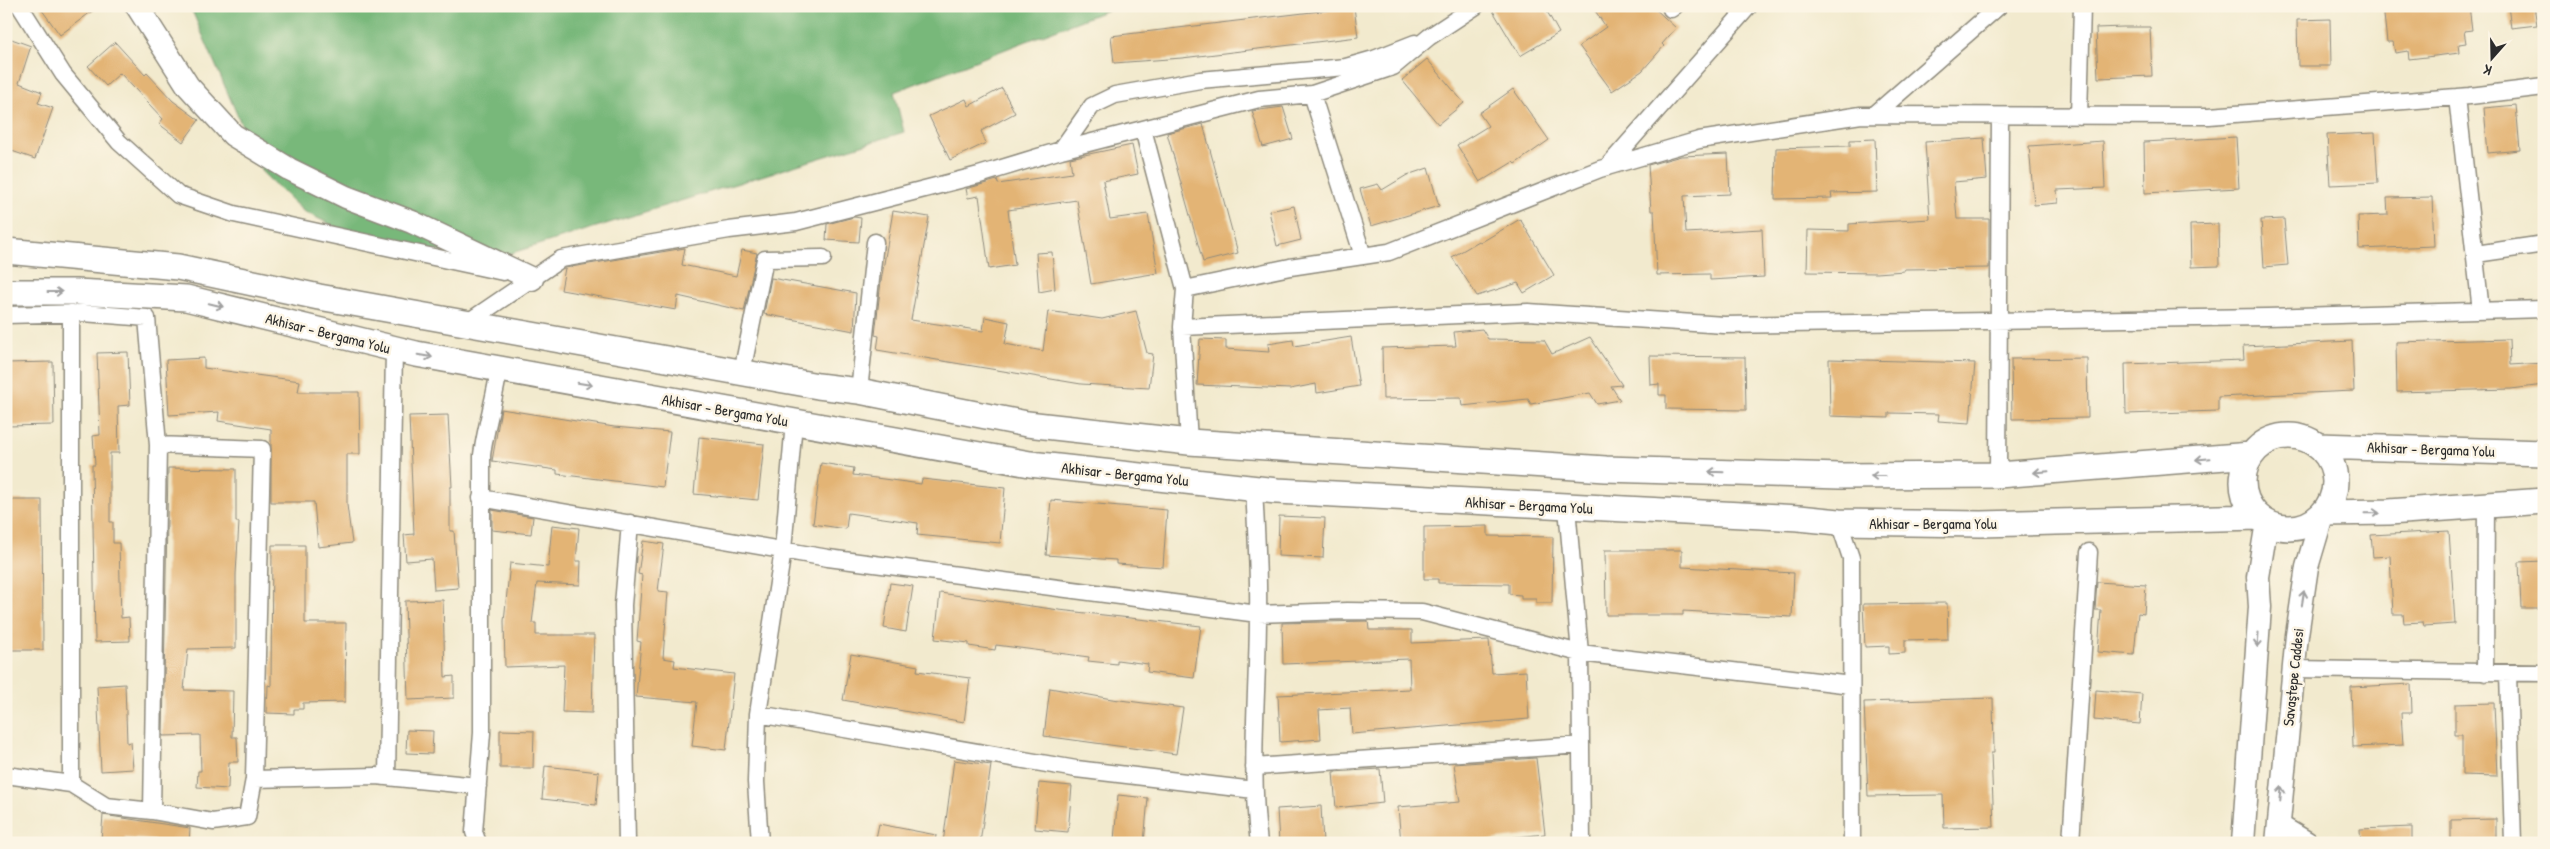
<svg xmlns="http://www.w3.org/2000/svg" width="2550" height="849" font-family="'Patrick Hand',sans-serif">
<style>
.forest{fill:#78b87a;stroke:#527252}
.building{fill:#e3b474}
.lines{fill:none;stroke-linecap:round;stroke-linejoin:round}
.street-casing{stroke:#8e8a7c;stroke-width:19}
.secondary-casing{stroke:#8e8a7c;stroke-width:25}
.primary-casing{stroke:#8e8a7c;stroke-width:28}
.street{stroke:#fff;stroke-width:16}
.secondary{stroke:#fff;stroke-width:22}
.primary{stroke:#fff;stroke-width:25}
.oneway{stroke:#a0a0a0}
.labels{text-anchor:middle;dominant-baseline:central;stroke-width:5;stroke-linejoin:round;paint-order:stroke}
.street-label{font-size:15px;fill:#2b2b2b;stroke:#fcf5e5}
</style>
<rect width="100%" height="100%" fill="#fcf5e5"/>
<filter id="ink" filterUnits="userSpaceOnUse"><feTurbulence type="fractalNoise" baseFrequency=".02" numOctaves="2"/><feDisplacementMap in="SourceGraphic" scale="10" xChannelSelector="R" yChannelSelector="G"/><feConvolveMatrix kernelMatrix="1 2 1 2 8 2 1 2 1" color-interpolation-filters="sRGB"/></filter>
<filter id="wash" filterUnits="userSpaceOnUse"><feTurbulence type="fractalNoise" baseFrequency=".0096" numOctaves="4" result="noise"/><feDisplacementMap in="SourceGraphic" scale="20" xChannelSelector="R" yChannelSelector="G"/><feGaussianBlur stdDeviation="1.12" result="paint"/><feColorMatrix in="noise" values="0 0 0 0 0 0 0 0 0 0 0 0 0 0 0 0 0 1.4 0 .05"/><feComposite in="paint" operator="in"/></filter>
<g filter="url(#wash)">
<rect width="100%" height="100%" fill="#f2eace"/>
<path class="forest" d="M190 6H1118L894 92 904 132 486 261 346 232 303 211 262 172Z"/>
<g id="blocks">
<path class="building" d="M39 6H99L60 35Z
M1490 6H1544L1559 33 1520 56Z
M1592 6H1652L1676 28 1662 44 1664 46 1642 71 1612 91 1579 46 1606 27Z
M2383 6H2469L2472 30 2464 31 2466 43 2459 44 2460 53 2409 59 2408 51 2395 53 2393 42H2387Z
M2508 6H2534L2537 25 2511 28Z
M1354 7 1358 37 1182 58 1114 63 1111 36Z
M2330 19 2331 66H2298L2297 20Z
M2123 27H2150L2152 76 2098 78 2096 28Z
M6 37 31 46 19 83 42 92 38 103 53 108 35 159 6 149Z
M115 42 145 75 147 73 173 101 199 120 183 142 159 124 163 119 120 73 106 86 88 66Z
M1427 59 1464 103 1438 124 1402 80Z
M1002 88 1015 113 981 131 986 143 950 160 929 116 966 99 969 106Z
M1513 89 1549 140 1515 164 1513 162 1480 182 1457 145 1488 126 1479 113Z
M2516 105 2520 150 2488 153 2484 108Z
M1283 107 1293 139 1263 147 1252 111Z
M1203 124 1238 253 1203 262 1167 133Z
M2375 133 2378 183 2330 185 2327 135Z
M2236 137 2239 188 2145 193 2144 142Z
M1984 138 1987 179 1954 182 1957 219H1989V268L1904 269V271L1877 273 1807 272 1808 230 1849 231V224L1930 219 1925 142Z
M1875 139 1877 192 1831 193 1832 198 1775 199 1776 148 1850 146V140Z
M2103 141 2105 188 2057 190 2058 203 2034 205 2029 146Z
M1132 145 1138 174 1103 181 1110 219 1148 214 1158 273 1091 284 1077 200 1008 210 1015 265 989 269 979 196 968 198 966 189 997 180 998 184 1072 173 1070 158Z
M1728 154 1730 194 1684 196 1686 233 1762 229 1764 277 1710 280V274L1657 275 1654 211H1651L1648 165 1681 156Z
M1428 168 1439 206 1371 226 1360 189 1378 184 1382 190 1407 175Z
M2432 197 2434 246 2359 249 2358 216 2388 215 2387 198Z
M1294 206 1301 240 1277 246 1269 211Z
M893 211 929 217 911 320 983 331 985 317 1009 322 1005 344 1043 351 1048 311 1102 319 1136 311 1147 353 1153 354 1149 388 1081 384 877 350 879 336 875 335 881 281Z
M854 217 861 218 859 242 826 240 827 224Z
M1520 219 1554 275 1524 293 1518 283 1477 296 1452 257 1479 241 1480 243Z
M2284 219 2288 265 2264 267 2261 220Z
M2218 224 2219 266 2191 267 2190 225Z
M685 248 682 265 736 276 742 250 757 253 744 311 678 296 676 310 561 290 565 268Z
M1052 252 1055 289 1039 292 1036 253Z
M771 278 856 293 854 331 764 314Z
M1482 329 1488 339 1544 340 1552 354 1590 337 1622 385 1611 386 1620 400 1597 404 1590 393 1531 404 1528 399 1462 406 1461 398 1383 399 1382 348 1456 346 1454 332Z
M1351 337 1359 386 1317 393 1316 384 1290 389 1197 385 1200 339 1226 340V349L1269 352 1268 344 1293 340 1294 346Z
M2509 339 2510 365 2544 363V385L2511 389 2397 392 2396 342Z
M2352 341 2354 391 2218 397V411L2126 414 2125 364 2244 360 2243 346Z
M128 352 130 405 118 406 119 453H110V522H113V543H119L121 618 129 617 130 641 95 642 92 465H95L93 436 100 435 97 353Z
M1650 356 1745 357 1746 410 1666 409V395H1659V384L1651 385Z
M204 358V368L300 381 298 392H359L360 454H347V505L352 543 318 547 314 502H271V429L218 421 219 412 169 415 166 360Z
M2087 358 2088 418 2012 419 2011 359Z
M1829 359 1975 363 1970 423 1938 421 1939 414 1889 413V418L1830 416Z
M53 362 54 425 6 426V363Z
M501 409 614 427 670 432 663 487 557 474V470L492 461Z
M448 415 452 487H450V531H454L458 588 434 590 432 559 406 561 404 535 414 534 409 416Z
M699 437 764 444 758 500 694 494Z
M821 463 854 468 853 475 921 484 922 479 1005 488 1000 543 917 535 918 523 848 513 846 529 813 524Z
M168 468 236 469V522H239L236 574V648L188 649 184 690 233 691 232 737H237L238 762H229L228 789 197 787 198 771H201L200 735 163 736Z
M6 500H42L43 650H6Z
M1051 500 1167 510 1163 567 1116 564V560L1046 555Z
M492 510 533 517 531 534 492 530Z
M1279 516 1325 518 1323 558 1278 556Z
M552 525 579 528 576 561H581L580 585 537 583 532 623H536V635H594L592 713 562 712 564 665 505 667 504 621 510 563 548 567Z
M1488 526V536L1553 537 1552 603H1536V599H1521V595L1509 594V584L1438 583V579H1424V527Z
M2449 531 2455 624 2424 626 2423 622 2404 623 2403 614H2393L2390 556 2373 557 2371 535Z
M643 541 664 544 658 591 668 592 663 658 675 660 674 667 734 674 726 750 692 746 697 702 636 697 641 642 637 641 642 575 638 574Z
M272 545H305V623H346L345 702 303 703V709H294V714L267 713 268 685 271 686Z
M1605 550H1682V567L1794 573 1792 617 1683 611V615H1606Z
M2544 561V608H2521L2519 562Z
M2097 582 2146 585 2144 614 2138 613 2134 655 2098 652 2101 610H2095Z
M890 583 913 586 906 632 884 628Z
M940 593 1059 610 1201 626 1194 678 1147 672 1148 664 1117 660V664L1088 661 1089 657 996 645 995 650 969 646V643L935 639Z
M443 600 445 677 454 676V698L408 700 405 601Z
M1947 603 1948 639 1905 640V653L1889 654V646L1865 647 1863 604Z
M1368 621 1369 630H1412V643L1489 640 1492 673 1526 671 1529 719 1352 734 1350 708 1319 710 1321 739 1280 742 1278 695 1410 689 1409 659 1283 664 1282 623Z
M851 654 918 666 917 671 970 678 964 722 843 700Z
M125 684 127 743 131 742 133 769 101 771 97 686Z
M2411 684 2412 713H2401L2403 745 2353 747 2351 687Z
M1050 688 1112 699 1183 708 1176 754 1044 736Z
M2096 690 2142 694 2140 724 2094 720Z
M1993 698 1994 753H1991L1994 827 1944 828 1943 795 1868 796 1864 702Z
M2494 703 2497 776 2462 775V735H2455V704Z
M407 730 433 731 432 754 406 753Z
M500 730 534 731 533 768H500Z
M1536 758 1545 834 1462 843H1401L1398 807 1460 802 1454 764Z
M954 760 991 765 980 843H943Z
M545 766 599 772 596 805 542 799Z
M1380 769 1383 803 1336 808 1333 772Z
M1039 783 1072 786 1068 832 1035 829Z
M1118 795 1148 798 1144 843 1114 840Z
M1321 806 1323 843H1279L1277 809Z
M103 815 190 828 189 843 125 838 124 843 101 841Z
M2496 819V843H2451V820Z
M879 824 936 835 935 843H875Z
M2412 827V843H2361L2360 829Z"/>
</g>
</g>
<g filter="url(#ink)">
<use href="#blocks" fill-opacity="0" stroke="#8e8a7c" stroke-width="1"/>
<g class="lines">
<defs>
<path id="street" d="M20 6 63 74 119 142 178 195 234 214 503 272
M1671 9 1675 6
M1312 94 1363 256
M2457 97 2481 311
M1874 115 1999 6
M2079 116 2082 6
M1061 150 1092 106 1115 95 1200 80 1346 67 1374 59 1415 43
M1607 167 1749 6
M2476 254 2544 244
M1185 289 1290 267 1389 252 1600 169 1699 140 1861 115 2209 116 2470 96 2544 87
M71 313V784
M6 315 83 313 147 318 158 445 152 811
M465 324 561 259 729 230 796 222 979 175 1061 150 1143 129
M1182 327 1528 312 1724 325 2267 317 2544 309
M742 372 765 259 823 258
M859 391 875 242
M1189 442 1182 327 1185 289 1143 129 1259 99 1312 94 1393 67 1429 37 1476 6
M1998 475 2000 116
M1254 488C1256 530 1259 572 1258 614 1258 692 1249 765 1259 843
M481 498 828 558 1258 614 1347 611 1422 612 1580 653 1851 685
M1567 508 1580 653 1582 843
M1839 522 1851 558 1852 843
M2294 669 2544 673
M2485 673 2486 504
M2508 673 2513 843
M758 714 1076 769 1254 790
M1254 767 1581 745
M6 775 71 784 106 806 152 811 213 822 247 817 254 779 262 449 158 445
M387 777 394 349
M254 779 376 776 478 786
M2278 822 2308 840V843
M478 843 474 832 482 733V455C486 425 495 398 499 369
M627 843 623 605 630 523
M760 843 756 782 758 714 783 550 794 422
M2071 843 2089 552"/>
<path id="secondary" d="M137 6 188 86 233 135 289 169 346 197 412 222 532 279
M2243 843 2260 607 2258 577 2267 522
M2277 843 2297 635 2307 567 2323 513"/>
<path id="primary" d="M6 251 178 267 319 297 818 386 859 391 1027 424 1189 442 1606 469 1840 476 1998 475 2251 455
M6 292H76L186 298 416 354 1030 464 1277 491 1799 518 1839 522 1981 524 2259 517
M2243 482a46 46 0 1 1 92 0a46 46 0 1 1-92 0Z
M2318 446 2544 453
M2323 513 2389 512 2544 501"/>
</defs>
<use href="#street" class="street-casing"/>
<use href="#secondary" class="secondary-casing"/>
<use href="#primary" class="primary-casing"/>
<use href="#street" class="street"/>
<use href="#secondary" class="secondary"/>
<use href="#primary" class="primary"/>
</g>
<defs><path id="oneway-shaft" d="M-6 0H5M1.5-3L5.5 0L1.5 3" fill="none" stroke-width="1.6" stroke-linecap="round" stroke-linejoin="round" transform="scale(1.25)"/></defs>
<g class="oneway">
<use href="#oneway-shaft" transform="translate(55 292)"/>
<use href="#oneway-shaft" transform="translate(216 305) rotate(14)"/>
<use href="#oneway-shaft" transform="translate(425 356) rotate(10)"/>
<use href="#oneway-shaft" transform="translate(585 384) rotate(10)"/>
<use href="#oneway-shaft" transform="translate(2203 459) rotate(175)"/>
<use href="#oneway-shaft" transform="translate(1716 472) rotate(-178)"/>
<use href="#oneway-shaft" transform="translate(2041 472) rotate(175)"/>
<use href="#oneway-shaft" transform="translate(1878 476) rotate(180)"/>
<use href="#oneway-shaft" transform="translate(2372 513) rotate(-1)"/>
<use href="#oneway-shaft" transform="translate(2303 598) rotate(-81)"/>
<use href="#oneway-shaft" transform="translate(2258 640) rotate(94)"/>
<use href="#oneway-shaft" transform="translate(2281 794) rotate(-84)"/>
</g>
</g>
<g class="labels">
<g class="street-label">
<text transform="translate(328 333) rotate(14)">Akhisar - Bergama Yolu</text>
<text transform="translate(725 410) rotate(10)">Akhisar - Bergama Yolu</text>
<text transform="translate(2431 449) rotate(2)">Akhisar - Bergama Yolu</text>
<text transform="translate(1125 474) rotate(6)">Akhisar - Bergama Yolu</text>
<text transform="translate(1529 505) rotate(3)">Akhisar - Bergama Yolu</text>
<text x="1933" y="523">Akhisar - Bergama Yolu</text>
<text transform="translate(2293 677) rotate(-84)">Savaştepe Caddesi</text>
</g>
</g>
<rect width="2550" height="849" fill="none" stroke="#fcf5e5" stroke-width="25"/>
<g transform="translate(2492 58) rotate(200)" stroke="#fcf5e5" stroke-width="4" paint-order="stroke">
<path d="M0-4L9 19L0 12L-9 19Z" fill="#2b2b2b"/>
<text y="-8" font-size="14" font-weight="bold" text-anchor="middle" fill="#2b2b2b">K</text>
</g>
</svg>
